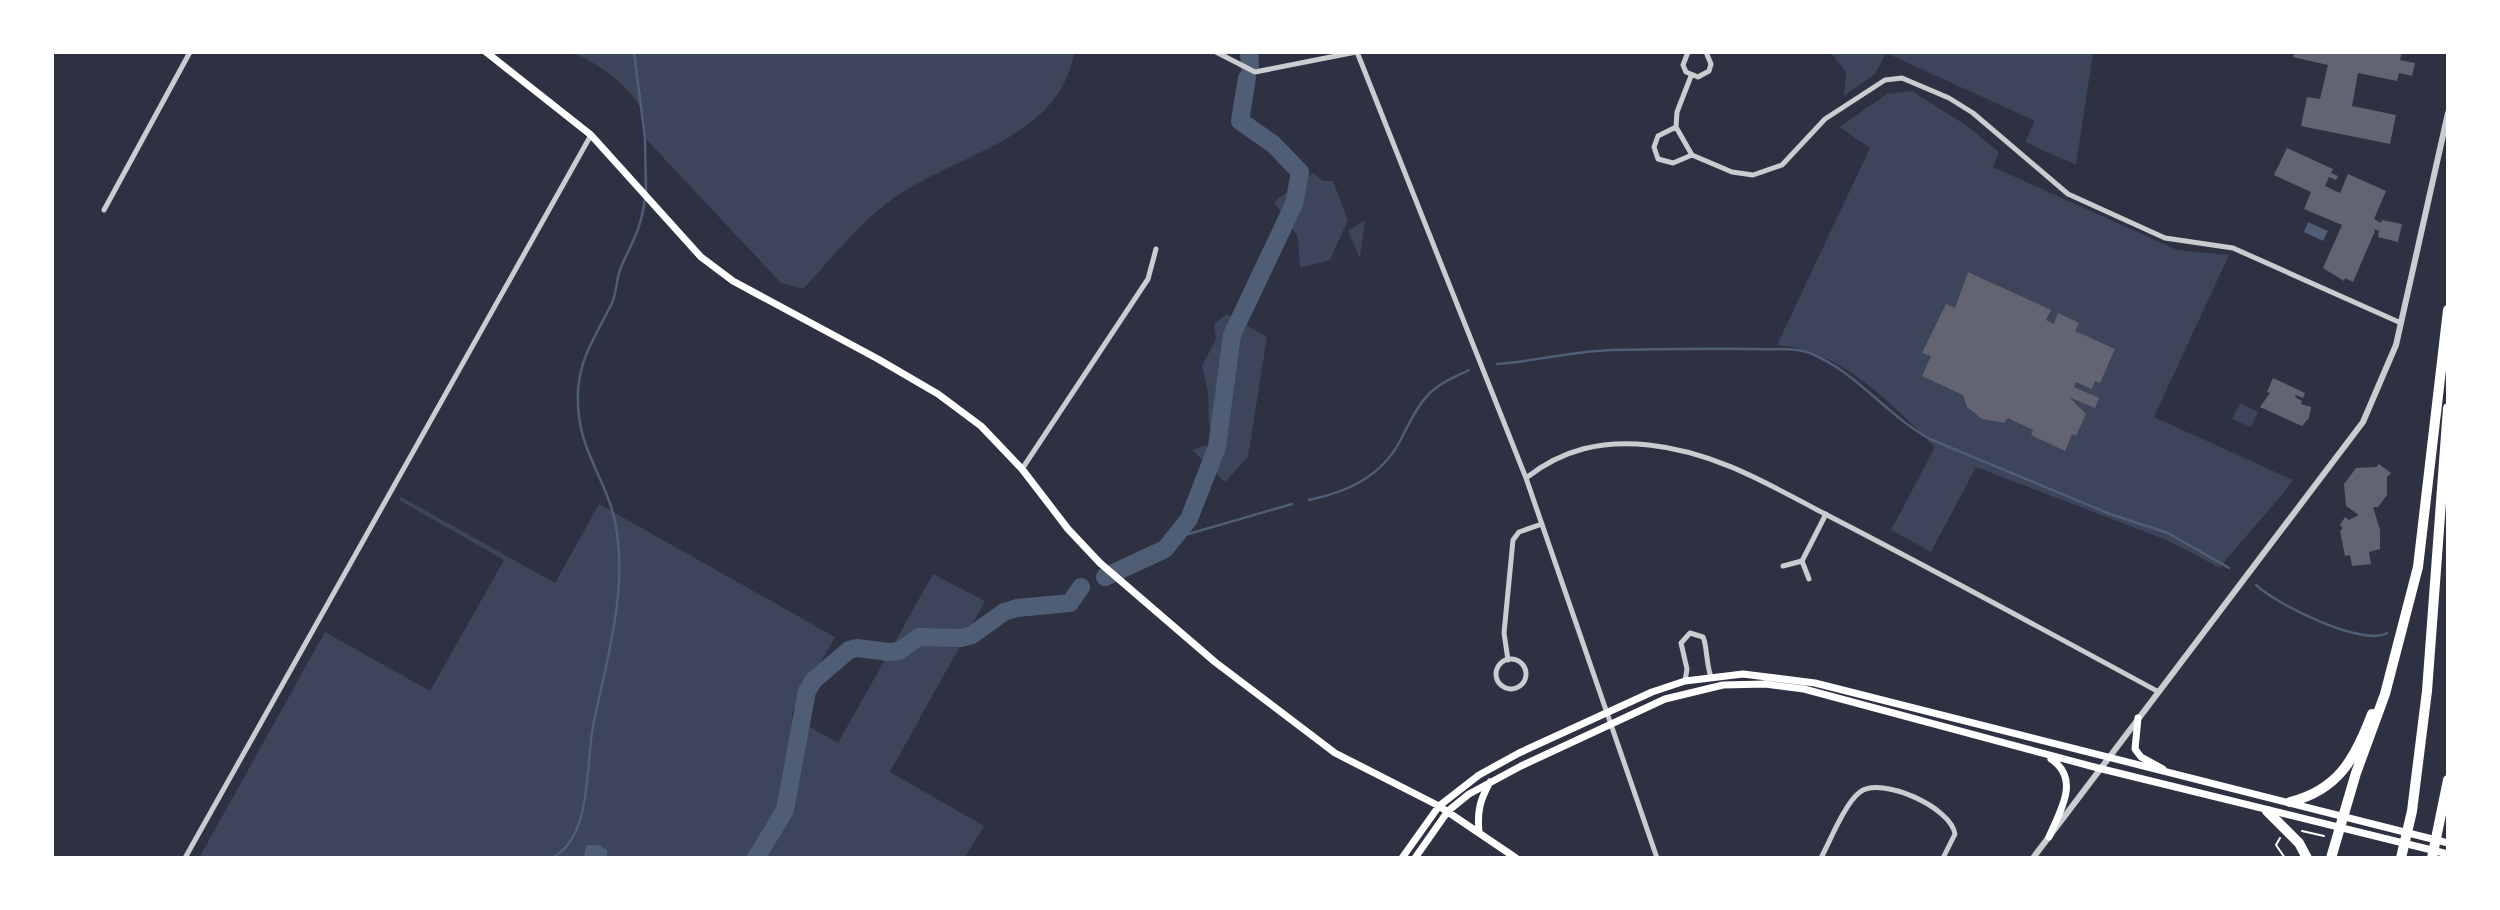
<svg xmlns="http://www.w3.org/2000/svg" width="2500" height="910" font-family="'Alegreya Sans',sans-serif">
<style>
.green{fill:#3c4559}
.water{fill:#4f5d75}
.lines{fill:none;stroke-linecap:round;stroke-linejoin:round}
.stream{stroke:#4f5d75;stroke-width:2.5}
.river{stroke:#4f5d75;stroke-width:18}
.building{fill:#626471}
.path{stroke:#fff;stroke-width:2}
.minor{stroke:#caccd0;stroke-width:5}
.tertiary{stroke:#caccd0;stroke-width:6}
.secondary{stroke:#fff;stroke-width:7}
.motorway{stroke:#fff;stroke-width:10}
</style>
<rect width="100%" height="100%" fill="#2d3142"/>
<path class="green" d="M573 53H1074C1059 140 955 154 894 198 859 223 832 258 803 289L781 283 645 138C645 131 645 122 643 115 635 88 597 62 573 53Z
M1831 53H2093L2076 165 2025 142 2035 121 1886 53 1875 74 1844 96 1846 72Z
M1912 91 1967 126 1999 152 1993 167 2177 250 2229 255 2154 417 2293 480C2270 512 2243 537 2220 568L2169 541 1976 467 1931 552 1891 530 1935 447C1891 404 1842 350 1777 345L1870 148 1839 127 1887 94Z
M1313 173 1323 181H1333L1348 220 1330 260 1300 268 1298 237 1274 202Z
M1365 220 1360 258 1348 231Z
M1227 314 1267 337 1248 457 1225 482 1192 450 1216 442 1209 425 1208 392 1202 366 1216 339 1214 324Z
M2240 403 2258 412 2251 427 2232 419Z
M401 497 555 583 599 504 835 637 791 716 838 743 933 574 985 601 890 772 984 826 965 857 199 858 325 632 430 691 504 560 399 500Z"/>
<path class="water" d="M2308 222 2328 231 2323 241 2304 232Z
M586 845H598L607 850V857H584Z"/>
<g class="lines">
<path class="stream" d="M634 52 645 138 646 192
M1497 364C1536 361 1575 351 1613 350 1661 349 1710 348 1757 349 1774 350 1794 347 1810 353 1858 373 1886 415 1930 439L2110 514 2168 533 2229 568
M1309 500C1347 492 1381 477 1400 441 1408 426 1416 407 1428 395 1439 383 1455 377 1469 370
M1178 537 1292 504
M2256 585C2276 604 2362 647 2387 633
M552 858C594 836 585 760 594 721 607 660 626 595 617 533 610 479 575 453 578 391 580 356 597 334 612 303 617 292 616 279 621 267 633 240 641 230 645 198"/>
<path class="river" d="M1249 52 1250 67
M1105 577 1165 549 1189 519 1217 447 1232 335 1294 204 1300 172 1273 144 1240 121 1247 78
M756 858 785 810 807 691 814 680 849 650 857 648 889 652 899 651 919 637 961 638 972 635 1004 612 1017 608 1070 603 1081 587"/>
</g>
<path class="building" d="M2294 52H2402L2400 60 2415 63 2412 76 2399 73 2397 81 2358 73 2352 106 2396 115 2390 144 2301 126 2307 97 2320 99 2328 65 2293 57Z
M2287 148 2333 169 2331 173 2338 176 2336 180 2329 177 2325 186 2340 193 2348 174 2386 191 2374 219 2381 223 2382 220 2402 224 2398 242 2378 237 2379 231 2373 229 2375 231 2353 282 2345 278 2344 281 2323 268 2342 225 2304 209 2311 192 2274 175Z
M1968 272 2051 310 2046 320 2054 324 2058 313 2079 323 2075 331 2115 349 2100 383 2095 381 2092 389 2076 382 2074 387 2099 398 2095 408 2069 397 2086 414 2076 436 2072 434 2065 451 2031 435 2033 430 2008 418 2004 423 1982 419 1967 407 1963 395 1922 376 1931 356 1922 353 1946 304 1955 308Z
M2273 378 2305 393 2303 398 2296 395 2295 397 2302 401 2301 404 2311 407 2309 418 2302 426 2260 407 2270 393 2267 392Z
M2379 464 2391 473 2387 477V495L2378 507H2373L2380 530V549L2369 552 2371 564 2352 566 2350 555 2345 556 2340 531 2343 528 2340 525 2345 517 2349 520 2359 515 2346 506 2344 484 2356 468 2376 467Z"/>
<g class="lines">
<path class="path" d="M2302 831 2324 836
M2280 838 2276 845 2285 858"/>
<path class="minor" d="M1216 52 1255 72 1356 52
M1357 52 1526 478 1657 858
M1688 52 1683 65 1686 72 1698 77 1709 71 1711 64 1706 52
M1691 76 1677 112 1676 127 1692 155 1732 172 1753 175 1782 165 1825 119 1885 80 1902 78 1949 98 1973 113 2068 194 2165 238 2233 248 2401 323
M1676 127 1658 136 1654 147 1658 159 1673 163 1692 155
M104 210 190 52
M1022 469 1148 279 1156 249
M1526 478C1563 449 1602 440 1649 445 1715 452 1768 484 1825 514 1936 571 2046 631 2157 691
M1802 561 1809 579
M1783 566 1802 561 1826 514
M1496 674a15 15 0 1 1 30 0a15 15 0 1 1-30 0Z
M1508 660 1504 633 1513 540 1519 532 1542 524
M1685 681 1687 669 1681 643 1690 633 1703 637C1707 644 1706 664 1711 677
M185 858 591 135
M1821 858C1830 841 1845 803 1860 792 1881 776 1951 807 1955 834L1943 858"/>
<path class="tertiary" d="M2033 858 2363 422 2396 345 2448 113"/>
<path class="secondary" d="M486 52 591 135 701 257 733 281 878 359 938 394 981 426 1022 469 1068 529 1100 563 1215 662 1335 753 1439 806 1516 858
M2138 718 2135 749 2141 757 2163 769
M1479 832C1477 811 1480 800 1490 782
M2049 837C2060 811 2081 779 2051 759
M1402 858 1439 806 1479 775 1519 753 1652 692 1685 681 1743 674 1815 683 2448 843
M1415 858 1448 811 1469 794 1521 766 1665 699 1723 685 1765 684 1804 689 2098 768 2448 854"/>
<path class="motorway" d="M2290 802C2338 790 2355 759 2372 714
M2267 811 2299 843 2307 858
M2331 858 2356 773 2385 694 2418 567 2448 310
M2401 858 2412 811 2427 691 2448 408
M2432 858 2448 780"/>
</g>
<rect width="2500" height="910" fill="none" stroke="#ffffff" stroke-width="108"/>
</svg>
